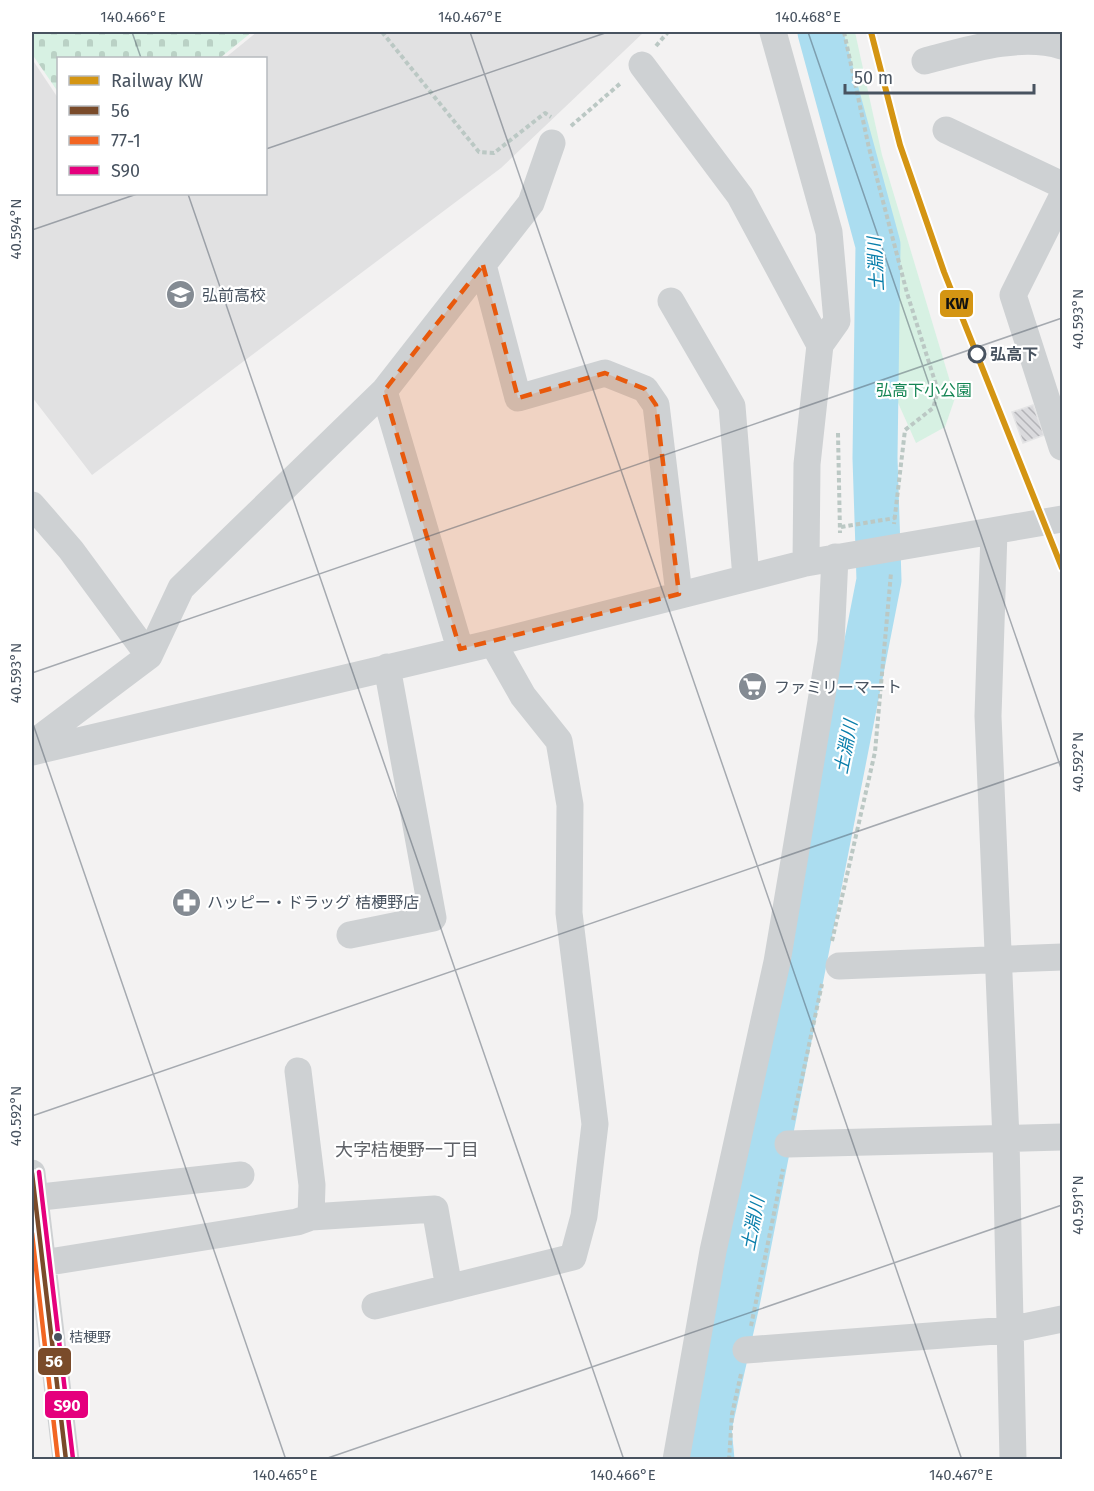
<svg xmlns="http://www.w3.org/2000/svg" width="1094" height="1491" font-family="'Fira Sans','Noto Sans JP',sans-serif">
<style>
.education{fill:#e1e1e2}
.cemetery{fill:url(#cemetery-stones)}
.park{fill:#d7f1e3}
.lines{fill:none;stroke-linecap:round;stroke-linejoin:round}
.river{stroke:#abddf0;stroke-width:45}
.building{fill:url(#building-back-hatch);stroke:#e4e4e5;stroke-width:1.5}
.path{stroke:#bbc8c4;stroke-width:4;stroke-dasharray:4.5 3;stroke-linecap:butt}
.minor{stroke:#ced1d3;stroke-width:27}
.bus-1-casing{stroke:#fff;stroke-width:9}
.bus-2-casing{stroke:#fff;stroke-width:9}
.bus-3-casing{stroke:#fff;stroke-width:9}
.bus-1{stroke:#7a4b2a;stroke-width:4.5}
.bus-2{stroke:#f26522;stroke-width:4.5}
.bus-3{stroke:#e5007d;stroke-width:4.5}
.rail-1-casing{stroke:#fff;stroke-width:10}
.rail-1{stroke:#d49513;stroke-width:6}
.marked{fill:#e8590c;fill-opacity:0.2;stroke:#e8590c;stroke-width:4.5;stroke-dasharray:12 8;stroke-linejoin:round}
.ticks{fill:none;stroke:#485360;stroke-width:1.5;stroke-opacity:0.45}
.stop-dot{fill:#fff;stroke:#485360;stroke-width:3}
.bus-dot{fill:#485360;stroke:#fff;stroke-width:2}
.labels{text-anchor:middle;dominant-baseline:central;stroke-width:4.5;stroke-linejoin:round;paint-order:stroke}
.bus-label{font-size:14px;fill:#485360;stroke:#fff;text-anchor:start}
.poi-label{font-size:16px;fill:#485360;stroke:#fff;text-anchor:start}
.stop-label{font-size:16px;font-weight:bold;fill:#485360;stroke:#fff;text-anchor:start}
.park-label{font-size:16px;fill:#158554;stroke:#fff}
.water-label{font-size:18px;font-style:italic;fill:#097eab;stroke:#fff}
.neighbourhood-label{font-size:18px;fill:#5e6167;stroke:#fff}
.line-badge{stroke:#fff;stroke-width:2}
.badge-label{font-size:16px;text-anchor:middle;font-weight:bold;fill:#fff}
.pale-badge-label{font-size:16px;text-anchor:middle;font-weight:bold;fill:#111}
.neatline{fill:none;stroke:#485360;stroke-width:2}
.ticks-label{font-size:15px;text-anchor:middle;fill:#485360}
</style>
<defs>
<pattern id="cemetery-stones" width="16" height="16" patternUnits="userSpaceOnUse" patternTransform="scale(1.5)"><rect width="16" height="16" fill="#d7f1e3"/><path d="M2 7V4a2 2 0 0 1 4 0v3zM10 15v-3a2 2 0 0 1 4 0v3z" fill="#bad1c5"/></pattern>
<pattern id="building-back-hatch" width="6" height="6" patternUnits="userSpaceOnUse" patternTransform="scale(1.5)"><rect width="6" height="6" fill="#dadadd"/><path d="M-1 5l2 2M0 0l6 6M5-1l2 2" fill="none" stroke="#b3b3b7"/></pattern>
</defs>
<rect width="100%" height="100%" fill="#f3f2f2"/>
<path class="education" d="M257 32H644L501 168 92 475 32 397V59L58 98V194H266V58H225Z"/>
<path class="cemetery" d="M32 32H252L220 58H58V92L32 54Z"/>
<path class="park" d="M837 32H855L882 155 955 398 945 427 916 443 895 396 890 284 884 229 850 95Z"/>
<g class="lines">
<path class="river" d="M712 1460 709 1428 738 1299 879 580 875 458 878 245 820 32"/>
</g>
<path class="building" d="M1033 405 1044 435 1023 443 1012 412Z"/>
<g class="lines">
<path class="path" d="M382 32 479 152 494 153 545 113 551 117
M844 32 869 148 907 293 938 391 933 408 905 430 894 524
M656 46 668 32
M571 126 622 82
M838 433 840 533
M841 527 895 518
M832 941 875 752 891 573
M793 1120 822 984
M751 1326 783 1169
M729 1460 732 1414 741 1374"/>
<path class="minor" d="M773 32 829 232 837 321 820 345 807 464 806 563
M925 61C967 50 1020 33 1062 46
M642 65 740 196 820 345
M946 130 1062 185
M1062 197 1013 295 1062 447
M483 265 518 398 605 373 645 389 656 405 679 594
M671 301 732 406 746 578
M384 391 460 649
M32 505 71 550 149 656
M994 532 988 716 1006 1139 1013 1460
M32 744 149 656 181 588 384 391 531 203 552 143
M32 752 493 643 806 563 1062 519
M350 935 433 918 387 667
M839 966 1062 957
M788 1144 1062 1137
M32 1173 66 1460
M32 1198 241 1175
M311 1217 435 1209 449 1288
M43 1263 297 1222 311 1217 312 1185 298 1071
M375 1306 573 1257 584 1216 595 1124 569 913 570 805 559 741 523 696 493 643
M746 1350 1009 1330 1062 1319
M676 1460 713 1251 777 962 831 642 835 557"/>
<defs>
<path id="bus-1" d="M32 1173 66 1460"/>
<path id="bus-2" d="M32 1233 58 1460"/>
<path id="bus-3" d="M39 1172 73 1459"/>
</defs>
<use href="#bus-1" class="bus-1-casing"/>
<use href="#bus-2" class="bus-2-casing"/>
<use href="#bus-3" class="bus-3-casing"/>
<use href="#bus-1" class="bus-1"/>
<use href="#bus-2" class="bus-2"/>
<use href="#bus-3" class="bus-3"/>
<defs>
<path id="rail-1" d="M871 32 900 145 944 272 1062 568"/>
</defs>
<use href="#rail-1" class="rail-1-casing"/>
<use href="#rail-1" class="rail-1"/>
</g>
<path class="marked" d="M483 265 518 398 605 373 645 389 656 405 679 594 460 649 384 391Z"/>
<path class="ticks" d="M132 32 141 58M470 32 962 1460M808 32 1062 771M266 149 608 32M188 194 624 1460M32 230 137 194M32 673 1062 318M32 721 286 1460M32 1116 1062 761M322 1460 1062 1205"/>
<defs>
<symbol id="school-disc" viewBox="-11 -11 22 22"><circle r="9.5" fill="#848b93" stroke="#fff"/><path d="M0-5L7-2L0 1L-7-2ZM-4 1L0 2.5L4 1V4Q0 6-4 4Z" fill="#fff"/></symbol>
<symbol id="supermarket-disc" viewBox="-11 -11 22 22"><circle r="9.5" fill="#848b93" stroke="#fff"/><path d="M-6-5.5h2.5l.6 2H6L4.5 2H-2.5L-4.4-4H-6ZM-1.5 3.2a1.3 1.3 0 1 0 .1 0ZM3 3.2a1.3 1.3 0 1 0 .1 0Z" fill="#fff"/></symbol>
<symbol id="pharmacy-disc" viewBox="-11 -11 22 22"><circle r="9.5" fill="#848b93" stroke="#fff"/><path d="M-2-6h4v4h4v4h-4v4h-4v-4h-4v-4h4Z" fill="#fff"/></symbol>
</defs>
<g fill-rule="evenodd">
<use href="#school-disc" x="164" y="278" width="33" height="33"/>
<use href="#supermarket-disc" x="736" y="670" width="33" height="33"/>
<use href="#pharmacy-disc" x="170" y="886" width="33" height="33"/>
</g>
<circle class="stop-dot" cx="977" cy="354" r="8"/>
<circle class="bus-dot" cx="58" cy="1337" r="5"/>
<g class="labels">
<g class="bus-label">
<text x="69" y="1337">桔梗野</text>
</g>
<g class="poi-label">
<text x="202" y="295">弘前高校</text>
<text x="774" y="687">ファミリーマート</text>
<text x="207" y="902">ハッピー・ドラッグ 桔梗野店</text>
</g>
<g class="stop-label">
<text x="990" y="354">弘高下</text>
</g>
<g class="park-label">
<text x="924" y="390">弘高下小公園</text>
</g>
<g class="water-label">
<text transform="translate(876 264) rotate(-93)">土淵川</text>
<text transform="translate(846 747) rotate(-79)">土淵川</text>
<text transform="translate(753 1224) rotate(-79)">土淵川</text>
</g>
<g class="neighbourhood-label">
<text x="407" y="1150">大字桔梗野一丁目</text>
</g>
</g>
<g class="line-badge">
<rect x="939" y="289" width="35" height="29" rx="6" fill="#d49513"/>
<rect x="37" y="1347" width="35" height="29" rx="6" fill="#7a4b2a"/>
<rect x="44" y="1390" width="45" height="29" rx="6" fill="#e5007d"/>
</g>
<g class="badge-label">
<text x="54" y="1367">56</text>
<text x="67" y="1411">S90</text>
</g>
<g class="pale-badge-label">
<text x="957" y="309">KW</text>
</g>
<rect width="1094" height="1491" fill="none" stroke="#ffffff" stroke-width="66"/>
<rect x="57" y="57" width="210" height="138" fill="#ffffff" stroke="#b6babf" stroke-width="1.5"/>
<rect x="69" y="76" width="30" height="9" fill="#d49513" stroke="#b6babf" stroke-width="1.5"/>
<text x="111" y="87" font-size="18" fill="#485360">Railway KW</text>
<rect x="69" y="106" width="30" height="9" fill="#7a4b2a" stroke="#b6babf" stroke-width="1.5"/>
<text x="111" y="117" font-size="18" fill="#485360">56</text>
<rect x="69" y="136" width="30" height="9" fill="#f26522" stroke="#b6babf" stroke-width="1.5"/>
<text x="111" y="147" font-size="18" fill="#485360">77-1</text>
<rect x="69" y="166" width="30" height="9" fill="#e5007d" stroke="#b6babf" stroke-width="1.5"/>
<text x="111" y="177" font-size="18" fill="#485360">S90</text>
<path d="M845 84v9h189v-9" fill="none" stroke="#485360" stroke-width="3"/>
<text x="854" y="84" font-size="18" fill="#485360" stroke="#ffffff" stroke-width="4.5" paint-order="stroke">50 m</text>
<rect x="33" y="33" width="1028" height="1425" class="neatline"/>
<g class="ticks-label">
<text x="133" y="22">140.466°E</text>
<text x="470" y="22">140.467°E</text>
<text x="808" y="22">140.468°E</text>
<text transform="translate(16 229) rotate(-90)" y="5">40.594°N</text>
<text transform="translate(1078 319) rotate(-90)" y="5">40.593°N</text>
<text transform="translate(16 673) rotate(-90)" y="5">40.593°N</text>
<text transform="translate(1078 762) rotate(-90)" y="5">40.592°N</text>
<text transform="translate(16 1116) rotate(-90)" y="5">40.592°N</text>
<text transform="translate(1078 1205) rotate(-90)" y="5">40.591°N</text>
<text x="285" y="1480">140.465°E</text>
<text x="623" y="1480">140.466°E</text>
<text x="961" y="1480">140.467°E</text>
</g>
</svg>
